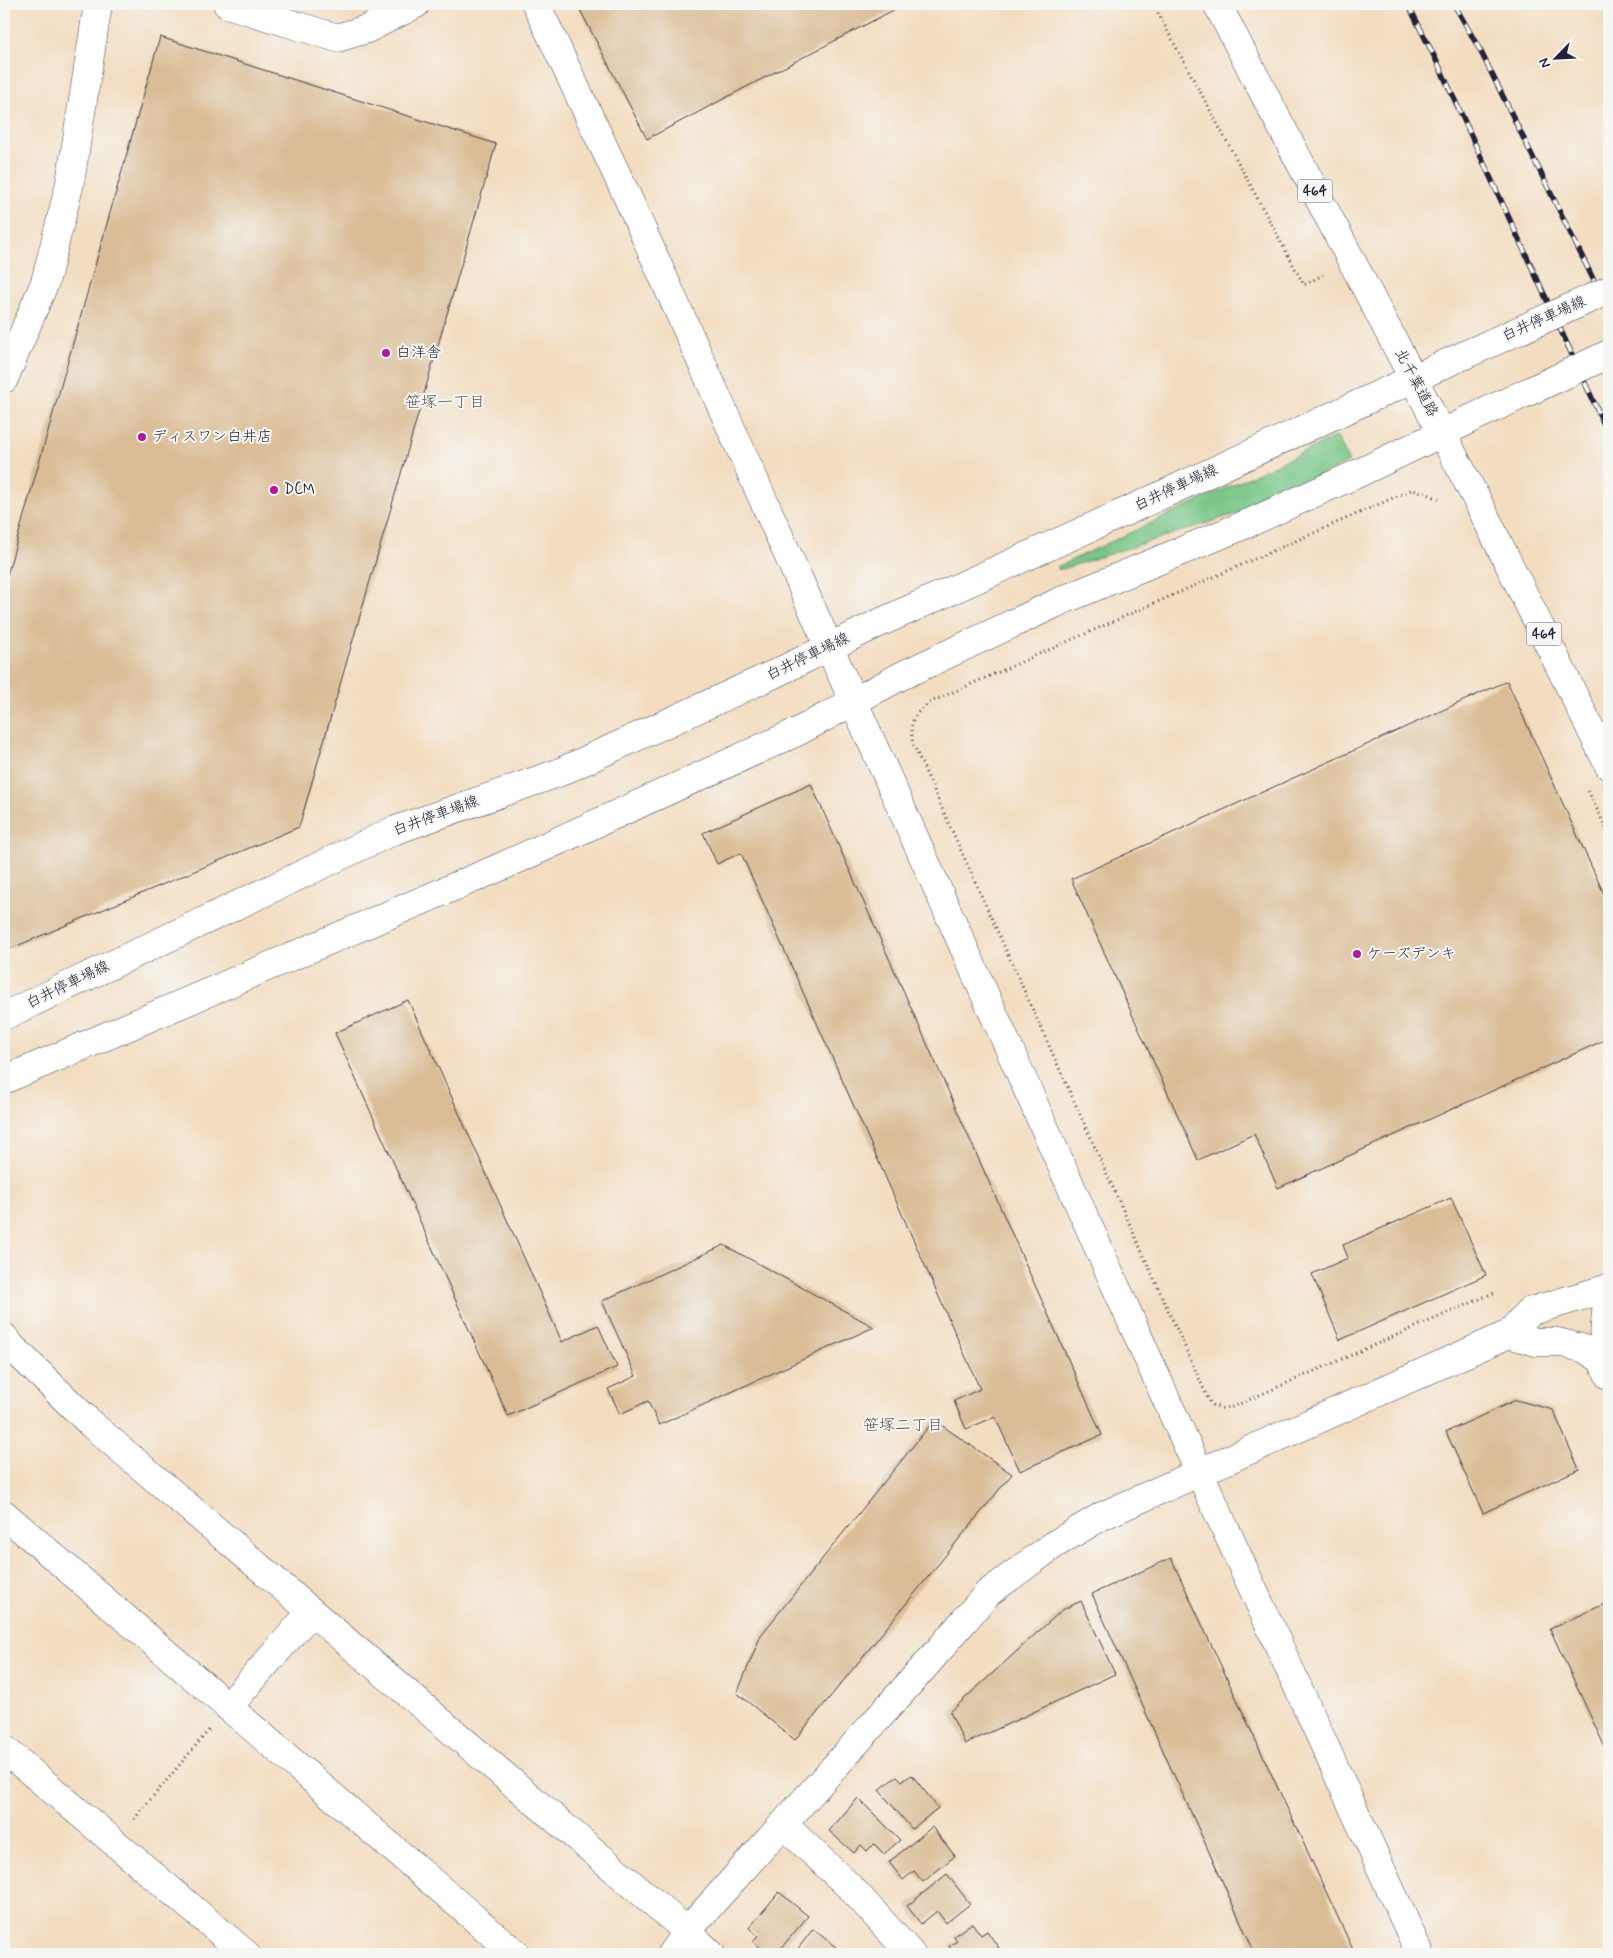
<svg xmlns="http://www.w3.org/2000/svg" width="1613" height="1958" font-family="Mynerve,'Klee One',sans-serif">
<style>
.green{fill:#77c687;stroke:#4c7461}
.building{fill:#dabd97}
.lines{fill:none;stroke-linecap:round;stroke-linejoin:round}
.minor-casing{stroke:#413e4f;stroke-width:29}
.major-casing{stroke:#413e4f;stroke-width:29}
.highway-casing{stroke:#413e4f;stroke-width:29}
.path{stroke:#413e4f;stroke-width:3;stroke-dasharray:1 4;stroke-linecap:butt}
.minor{stroke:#fff;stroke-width:28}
.major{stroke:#fff;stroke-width:28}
.highway{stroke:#fff;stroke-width:28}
.rail-casing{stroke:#22223b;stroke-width:5.5}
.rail{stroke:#f6f6f2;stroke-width:4;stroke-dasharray:11;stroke-linecap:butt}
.major-bridge-casing{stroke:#413e4f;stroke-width:29;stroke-linecap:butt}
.major-bridge{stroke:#fff;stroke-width:28}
.poi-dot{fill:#b5179e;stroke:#f6f6f2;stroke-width:2}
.labels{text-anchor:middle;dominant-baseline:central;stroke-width:4;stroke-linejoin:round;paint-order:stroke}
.shield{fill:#f6f6f2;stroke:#626272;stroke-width:1}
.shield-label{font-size:14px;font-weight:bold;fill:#22223b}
.street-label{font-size:15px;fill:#22223b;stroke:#f6f6f2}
.poi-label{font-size:15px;fill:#22223b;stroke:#f6f6f2;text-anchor:start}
.neighbourhood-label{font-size:16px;fill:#62585b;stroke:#f6f6f2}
</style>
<rect width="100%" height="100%" fill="#f6f6f2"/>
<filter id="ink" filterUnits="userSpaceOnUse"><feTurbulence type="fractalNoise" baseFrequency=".02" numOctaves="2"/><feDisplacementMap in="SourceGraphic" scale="10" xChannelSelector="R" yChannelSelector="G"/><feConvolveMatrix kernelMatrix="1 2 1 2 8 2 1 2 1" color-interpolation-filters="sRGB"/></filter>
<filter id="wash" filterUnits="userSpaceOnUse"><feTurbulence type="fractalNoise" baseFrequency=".0096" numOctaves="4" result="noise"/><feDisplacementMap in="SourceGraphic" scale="20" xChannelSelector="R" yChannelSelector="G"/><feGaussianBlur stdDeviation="1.12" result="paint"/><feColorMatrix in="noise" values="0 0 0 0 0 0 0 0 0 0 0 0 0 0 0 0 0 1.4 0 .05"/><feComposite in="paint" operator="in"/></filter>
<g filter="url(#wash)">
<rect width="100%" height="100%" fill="#f3ddc1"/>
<path class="green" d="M1337 436 1349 462 1242 512 1059 570 1057 567Z"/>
<g id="blocks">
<path class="building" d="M577 4H905L647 139Z
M160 37 496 144 299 827 12 948 4 946V586Z
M1507 681 1609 905V1038L1278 1188 1254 1134 1198 1160 1071 879Z
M811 784 1102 1435 1020 1471 995 1417 966 1429 954 1401 980 1389 741 853 717 864 703 833Z
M408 1000 562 1342 598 1325 617 1367 508 1416 335 1033Z
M1451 1198 1486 1275 1340 1340 1312 1274 1348 1258 1343 1245Z
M724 1245 874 1327 659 1425 648 1401 620 1414 608 1389 636 1376 602 1301Z
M1516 1400 1553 1410 1579 1469 1483 1513 1446 1432Z
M934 1420 1012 1474 795 1740 737 1693 761 1635Z
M1171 1558 1355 1954H1244L1253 1949 1092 1594Z
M1081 1601 1115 1674 965 1744 950 1712 1062 1610Z
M1609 1602V1756L1550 1629Z
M912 1775 938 1808 912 1829 879 1790 897 1776 902 1781Z
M858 1798 900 1840 884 1854 874 1844 867 1851 861 1845 854 1853 829 1831Z
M932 1827 955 1856 923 1882 914 1871 903 1880 889 1862Z
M947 1874 970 1904 946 1923 937 1911 921 1924 907 1906Z
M779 1892 808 1916 776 1954H767L753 1942 758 1936 749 1928Z
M972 1923 981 1935 987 1931 1003 1954H955L949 1946 957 1941 954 1936Z
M813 1929 842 1952 841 1954H794Z"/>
</g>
</g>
<g filter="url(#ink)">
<use href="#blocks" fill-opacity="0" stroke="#413e4f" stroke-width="1"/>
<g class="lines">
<defs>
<path id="minor" d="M227 4 337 38 367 29 416 4
M536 4 627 196 1176 1421 1420 1954
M4 379 45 282 70 183 98 4
M1509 1334 1536 1342H1558L1585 1349 1602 1360 1609 1376
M4 1337 10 1345 91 1424 687 1931 711 1954
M1602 1360 1608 1288
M4 1514 516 1954
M228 1707 311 1612
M4 1749 246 1954
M783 1824 852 1889 911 1954
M671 1954 687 1931 926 1665 988 1593 1055 1544 1102 1516 1509 1334 1528 1312 1609 1288"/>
<path id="major" d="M4 1016 393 831 558 773 774 674 877 624 1125 512 1434 369
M4 1080 505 865 799 731 901 676 1063 600 1249 523 1363 471 1463 423"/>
<path id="highway" d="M1217 4 1478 502 1609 766"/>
</defs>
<use href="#minor" class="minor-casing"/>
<use href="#major" class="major-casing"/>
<use href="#highway" class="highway-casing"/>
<path class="path" d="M1153 4 1304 285 1323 275
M1439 499 1423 492 1411 490 933 701C913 713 909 722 913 744L1211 1405 1222 1408 1232 1407 1496 1292
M1588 791 1609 834
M134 1819 209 1730"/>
<use href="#minor" class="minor"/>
<use href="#major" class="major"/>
<use href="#highway" class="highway"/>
<defs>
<path id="rail" d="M1408 4 1440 68 1609 435
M1454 4 1481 52 1609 311"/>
</defs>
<use href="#rail" class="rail-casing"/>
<use href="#rail" class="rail"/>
<defs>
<path id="major-bridge" d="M1438 367 1609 290
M1466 421 1609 354"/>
</defs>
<use href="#major-bridge" class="major-bridge-casing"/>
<use href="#major-bridge" class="major-bridge"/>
</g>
</g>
<g class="poi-dot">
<circle cx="386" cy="353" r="5"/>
<circle cx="142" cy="437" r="5"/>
<circle cx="274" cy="490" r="5"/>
<circle cx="1357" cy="954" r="5"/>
</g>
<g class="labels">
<g class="shield">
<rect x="1297.5" y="179.5" width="35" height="23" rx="4"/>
<rect x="1526.5" y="622.5" width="35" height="23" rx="4"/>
</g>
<g class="shield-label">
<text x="1315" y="191">464</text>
<text x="1544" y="634">464</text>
</g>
<g class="street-label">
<text transform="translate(1544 319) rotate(-24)">白井停車場線</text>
<text transform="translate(1416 383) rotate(62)">北千葉道路</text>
<text transform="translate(1176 488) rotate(-25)">白井停車場線</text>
<text transform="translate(808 657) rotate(-26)">白井停車場線</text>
<text transform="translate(436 816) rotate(-20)">白井停車場線</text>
<text transform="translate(68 985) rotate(-26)">白井停車場線</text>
</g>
<g class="poi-label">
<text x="396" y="353">白洋舎</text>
<text x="152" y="437">ディスワン白井店</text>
<text x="284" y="490">DCM</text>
<text x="1367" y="954">ケーズデンキ</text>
</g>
<g class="neighbourhood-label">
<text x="445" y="402">笹塚一丁目</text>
<text x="903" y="1425">笹塚二丁目</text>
</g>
</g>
<rect width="1613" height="1958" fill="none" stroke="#f6f6f2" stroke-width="20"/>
<g transform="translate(1556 58) rotate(246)" stroke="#f6f6f2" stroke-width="4" paint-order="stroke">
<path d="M0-4L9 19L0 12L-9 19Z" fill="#22223b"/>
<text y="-8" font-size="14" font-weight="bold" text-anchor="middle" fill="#22223b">N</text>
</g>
</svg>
